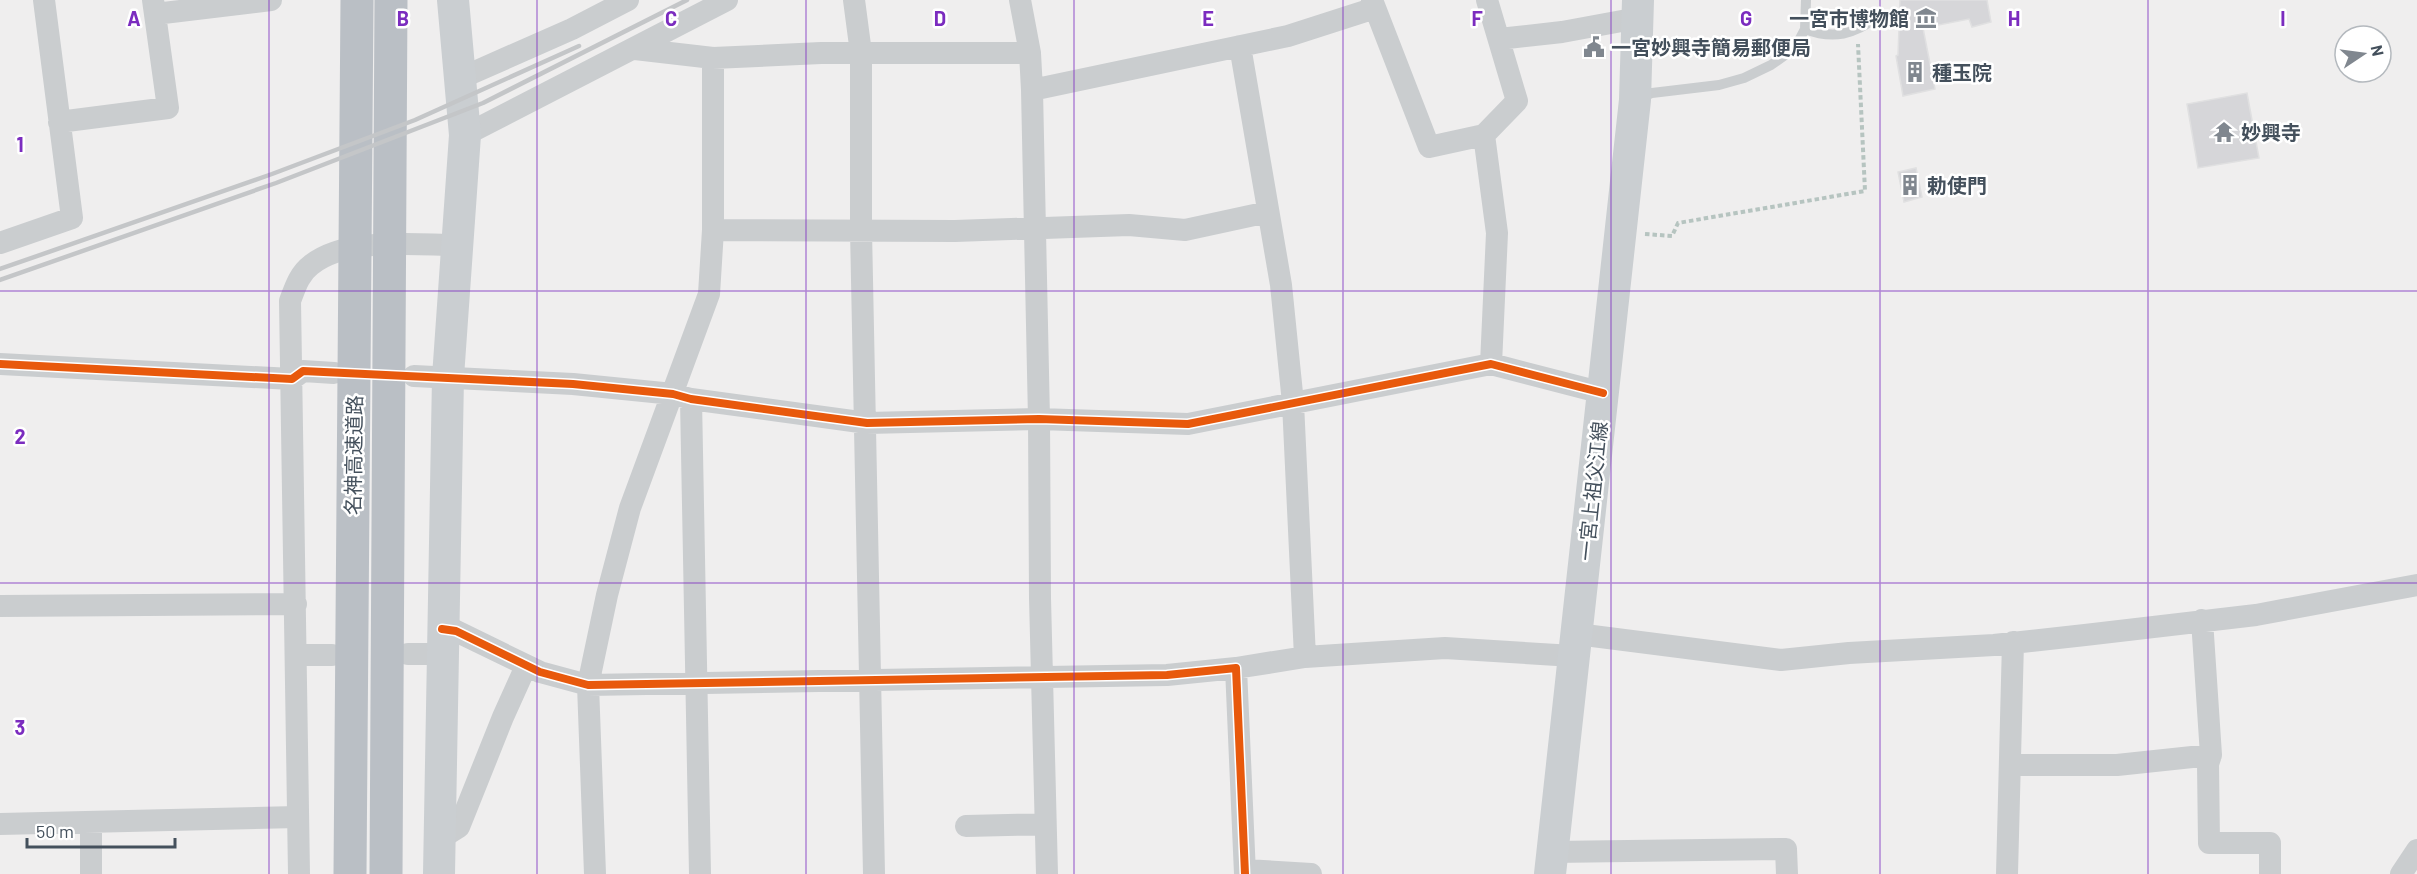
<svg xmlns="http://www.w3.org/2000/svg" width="2417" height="874" font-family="Barlow,'Noto Sans JP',sans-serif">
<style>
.building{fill:#d6d6d9;stroke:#e0e0e1;stroke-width:1.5}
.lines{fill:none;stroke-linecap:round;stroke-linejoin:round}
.path{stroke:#b6c4c0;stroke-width:4;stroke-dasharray:4.5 3;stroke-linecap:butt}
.lane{stroke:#cacdcf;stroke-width:10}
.street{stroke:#cacdcf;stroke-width:22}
.secondary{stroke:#caced1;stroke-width:32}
.highway{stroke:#babfc5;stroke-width:33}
.rail{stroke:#c4c6c8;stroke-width:4.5}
.cycleway-casing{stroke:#fff;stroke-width:11}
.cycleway{stroke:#e8590c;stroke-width:8}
.grid{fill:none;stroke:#7b2cbf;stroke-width:1.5;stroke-opacity:0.55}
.labels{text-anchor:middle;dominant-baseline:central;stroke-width:5;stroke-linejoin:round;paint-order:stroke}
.poi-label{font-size:20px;font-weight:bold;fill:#44505c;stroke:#fff;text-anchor:start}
.street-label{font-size:20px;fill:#44505c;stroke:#fff}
.grid-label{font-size:20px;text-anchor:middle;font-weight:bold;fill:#7b2cbf;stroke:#fff;stroke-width:5;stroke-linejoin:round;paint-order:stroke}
</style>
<rect width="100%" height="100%" fill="#efeeee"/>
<path class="building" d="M1900 0H1987L1991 22 1972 27 1969 19 1923 28 1935 89 1903 96 1896 56 1898 55Z
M2247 93 2259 158 2198 168 2187 104Z
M1916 168 1922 197 1904 202 1898 172Z"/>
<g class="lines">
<path class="path" d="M1645 234 1672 236 1678 223 1865 191 1858 44"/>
<path class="lane" d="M1805 29C1834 40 1854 34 1878 17
M1638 99 1652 93 1719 85 1744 78 1771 65 1795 48 1805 29 1806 0"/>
<path class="street" d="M854 0 861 53V230L874 874
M1020 0 1030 53 1032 90 1039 419 1040 598 1047 874
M1372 0 1429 147 1484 135
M1487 0 1517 101 1484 135 1497 233 1491 364
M155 14 271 0
M1499 39 1562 32 1638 18
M1240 46 1281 285 1293 403 1305 657
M635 49 713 58 821 53H1030
M461 78 572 29 628 0
M1032 90 1288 36 1375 8
M59 122 168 108 153 0
M465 135 727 0
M713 230 955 231 1129 225 1185 230 1268 212
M0 243 72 218 44 0
M0 364 292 379 303 371 334 373
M414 376 573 384 673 394 691 399 867 423 1039 419 1188 424 1491 364 1603 393
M691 399 700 874
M0 606 296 604
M2202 620 2211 755 2208 764 2209 843H2270V874
M442 629 456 631 540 672 588 685 1167 675 1236 668 1245 874
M1577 634 1781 660 1849 653 1994 645 2085 635 2256 615 2417 585
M408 654H442
M296 655H332
M1236 668 1305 657 1445 648 1573 656
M2011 765H2117L2211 755
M91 823V874
M0 824 298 817
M966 826 1045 824
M440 839 459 827 503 717 526 666
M1552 852 1786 849 1787 874
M1246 870 1311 874
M299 874 290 301C295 288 299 274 311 265 345 237 415 245 457 245
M595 874 588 685 607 595 630 508 709 294 713 230V58
M2007 874 2013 642
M2401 874 2417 850"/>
<path class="secondary" d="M439 874 448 377 465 135 453 0
M1550 874 1635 100 1638 0"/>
<path class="highway" d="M350 874 357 0
M386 874 391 0"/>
<path class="rail" d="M0 269 272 174 415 120 579 46
M0 280 276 183 483 103 687 0"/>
<defs>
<path id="cycleway" d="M0 364 292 379 303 371 573 384 673 394 691 399 867 423 1039 419 1188 424 1491 364 1603 393
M442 629 456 631 540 672 588 685 1167 675 1236 668 1245 874"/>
</defs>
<use href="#cycleway" class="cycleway-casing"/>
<use href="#cycleway" class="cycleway"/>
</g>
<path class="grid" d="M269 0V874M537 0V874M806 0V874M1074 0V874M1343 0V874M1611 0V874M1880 0V874M2148 0V874M0 291H2417M0 583H2417"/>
<defs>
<symbol id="museum-bare" viewBox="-9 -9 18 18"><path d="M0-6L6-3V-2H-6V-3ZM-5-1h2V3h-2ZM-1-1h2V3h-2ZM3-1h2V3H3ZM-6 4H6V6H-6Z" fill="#80878f" stroke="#fff" stroke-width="2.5" paint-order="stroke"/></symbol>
<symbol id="civic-bare" viewBox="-9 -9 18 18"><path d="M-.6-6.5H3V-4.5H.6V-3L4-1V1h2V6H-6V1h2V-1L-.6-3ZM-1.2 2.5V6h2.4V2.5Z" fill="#80878f" stroke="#fff" stroke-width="2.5" paint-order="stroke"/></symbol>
<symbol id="building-bare" viewBox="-9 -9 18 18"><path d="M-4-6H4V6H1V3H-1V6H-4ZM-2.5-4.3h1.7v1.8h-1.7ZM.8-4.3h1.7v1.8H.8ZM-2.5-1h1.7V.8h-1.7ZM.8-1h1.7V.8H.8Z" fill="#80878f" stroke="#fff" stroke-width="2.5" paint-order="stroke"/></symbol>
<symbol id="temple-bare" viewBox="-9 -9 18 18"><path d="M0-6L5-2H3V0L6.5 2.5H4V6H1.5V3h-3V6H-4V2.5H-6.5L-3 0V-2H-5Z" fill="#80878f" stroke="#fff" stroke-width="2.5" paint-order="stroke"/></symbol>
</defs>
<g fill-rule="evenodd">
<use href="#museum-bare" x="1911" y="3" width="30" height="30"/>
<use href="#civic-bare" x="1579" y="32" width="30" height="30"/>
<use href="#building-bare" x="1900" y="57" width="30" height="30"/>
<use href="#temple-bare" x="2209" y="117" width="30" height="30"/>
<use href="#building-bare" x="1895" y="170" width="30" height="30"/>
</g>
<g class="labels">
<g class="poi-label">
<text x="1909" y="18" text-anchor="end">一宮市博物館</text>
<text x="1611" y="47">一宮妙興寺簡易郵便局</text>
<text x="1932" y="72">種玉院</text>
<text x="2241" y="132">妙興寺</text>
<text x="1927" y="185">勅使門</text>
</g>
<g class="street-label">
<text transform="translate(353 455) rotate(-89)">名神高速道路</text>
<text transform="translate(1592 491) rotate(-84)">一宮上祖父江線</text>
</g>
</g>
<g class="grid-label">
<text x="134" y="26">A</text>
<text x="403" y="26">B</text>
<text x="671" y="26">C</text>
<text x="940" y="26">D</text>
<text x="1208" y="26">E</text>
<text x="1477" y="26">F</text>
<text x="1746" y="26">G</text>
<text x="2014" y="26">H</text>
<text x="2283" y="26">I</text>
<text x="20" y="152">1</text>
<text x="20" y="444">2</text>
<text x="20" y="735">3</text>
</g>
<g transform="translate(2363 54) rotate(77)"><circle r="28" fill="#ffffff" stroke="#b4b9be" stroke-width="1.5"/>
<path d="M0-4.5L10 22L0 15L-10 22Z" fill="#80878f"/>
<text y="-9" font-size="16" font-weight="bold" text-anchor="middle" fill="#44505c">N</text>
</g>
<path d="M27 838v9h148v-9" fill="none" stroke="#44505c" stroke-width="3"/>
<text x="36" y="838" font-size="18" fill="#44505c" stroke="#ffffff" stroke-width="4.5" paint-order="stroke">50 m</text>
</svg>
